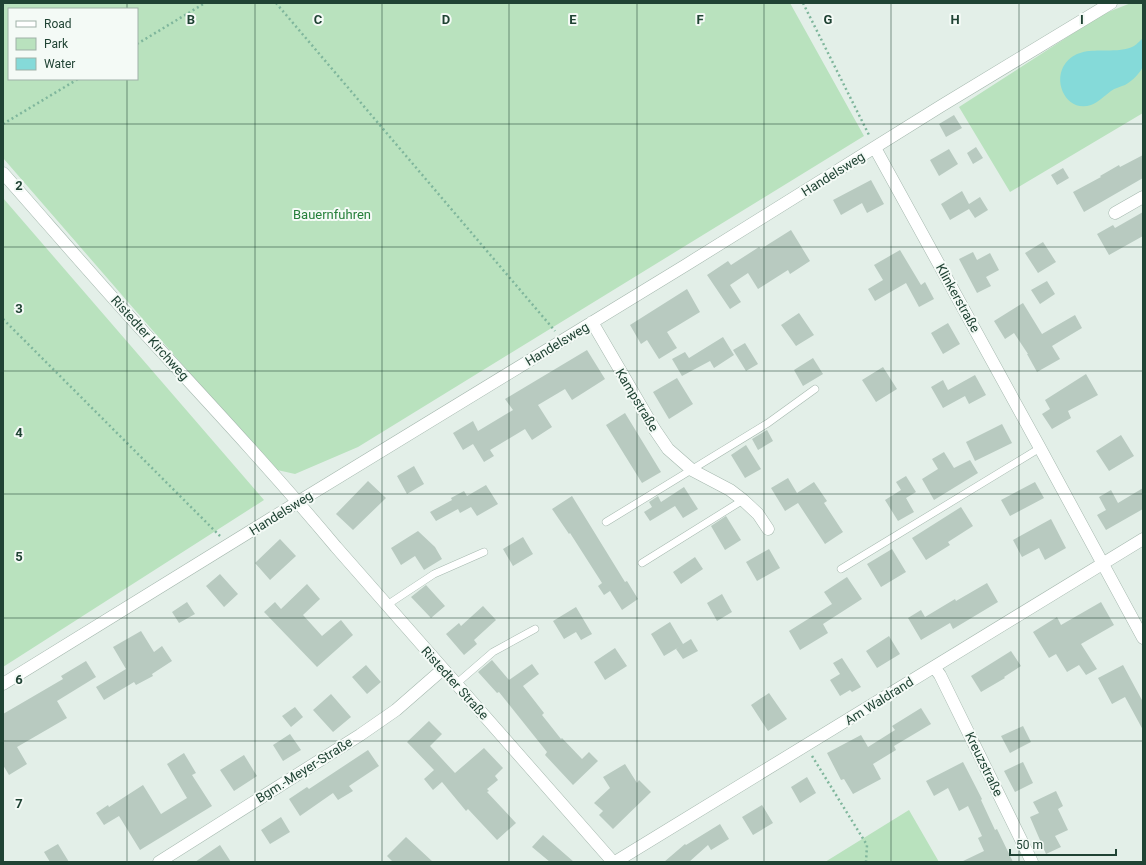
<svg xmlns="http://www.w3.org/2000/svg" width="1146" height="865" font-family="Roboto,sans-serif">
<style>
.green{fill:#b9e2be;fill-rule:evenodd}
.water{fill:#85dad9}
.building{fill:#b8cac0}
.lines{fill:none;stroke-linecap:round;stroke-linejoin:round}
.lane-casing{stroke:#a5b8ae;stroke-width:8}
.street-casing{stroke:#a5b8ae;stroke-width:13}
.path{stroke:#7fb69c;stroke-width:2.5;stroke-dasharray:2 3;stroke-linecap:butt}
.lane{stroke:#fff;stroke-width:7}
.street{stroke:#fff;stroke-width:12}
.grid{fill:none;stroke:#204334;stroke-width:1;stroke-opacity:0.55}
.labels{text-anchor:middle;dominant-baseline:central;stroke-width:4;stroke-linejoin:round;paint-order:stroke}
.street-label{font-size:13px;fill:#204334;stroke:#f4faf6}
.park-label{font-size:13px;fill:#257f39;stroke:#f4faf6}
.grid-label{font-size:13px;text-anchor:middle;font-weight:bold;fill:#204334;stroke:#f4faf6;stroke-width:4;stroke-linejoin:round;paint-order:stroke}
</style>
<rect width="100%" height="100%" fill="#e3efe8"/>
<path class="green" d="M3 3H790L864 136 358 447 295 474 273 469 3 158ZM9 9H137V79H9Z
M1131 3H1143V113L1010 192 959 107 1103 14Z
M3 198 264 500 3 667Z
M909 810 939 862H825Z"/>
<path class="water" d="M1143 38C1143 46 1145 57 1143 65 1142 72 1131 82 1125 85 1120 87 1115 88 1111 91 1104 96 1099 102 1091 105 1067 113 1052 82 1065 64 1081 41 1113 57 1134 46 1137 44 1141 40 1143 38Z"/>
<path class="building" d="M954 115 962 128 946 137 939 124Z
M976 147 983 158 973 164 967 153Z
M949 149 958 164 939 176 930 160Z
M1143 155V178L1084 212 1073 192 1101 177 1100 176 1119 165 1120 167Z
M1063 168 1069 178 1057 185 1051 175Z
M871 180 884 204 867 213 862 203 841 215 833 200Z
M962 191 969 204 980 197 988 210 975 218 969 209 950 220 941 204Z
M1143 212V236L1109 255 1097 234 1113 225 1115 228Z
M791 230 810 261 790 274 788 270 758 289 748 273 730 285 741 302 730 309 707 275 728 261 731 265 759 247 761 249Z
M1043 242 1056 262 1038 273 1025 253Z
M900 250 921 285 925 282 934 299 919 307 906 283 875 301 868 289 883 280 874 265Z
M973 252 977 260 990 253 999 270 986 277 991 286 977 293 959 259Z
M1047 281 1055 294 1040 304 1031 290Z
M687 289 700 312 667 332 677 348 659 359 647 340 641 344 630 325Z
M1023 303 1042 334 1075 315 1082 328 1052 346 1060 359 1037 372 1027 354H1028L1014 333 1005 339 994 321Z
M799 313 814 335 796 346 781 325Z
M948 323 960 344 943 354 931 333Z
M723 337 734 355 714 368 710 361 682 376 672 359 685 352 689 358Z
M745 343 758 364 746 371 733 350Z
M587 350 605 379 572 400 565 389 538 405 552 427 532 440 525 429 490 450 494 456 484 462 473 444 463 450 453 433 473 421 478 431 513 410 505 399Z
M813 358 823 374 803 386 794 370Z
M883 367 897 389 876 402 862 380Z
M1086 374 1098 395 1068 411 1071 418 1052 429 1042 414 1050 409 1045 400Z
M975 375 986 395 969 404 965 396 943 408 931 387 943 380 948 390Z
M677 378 693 404 669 419 653 392Z
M625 413 661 472 642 483 606 425Z
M1002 424 1012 443 975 461 966 442Z
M767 430 773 441 758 450 752 439Z
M1121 435 1134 456 1109 471 1096 451Z
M746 445 761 469 745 478 731 455Z
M944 452 954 468 970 460 978 473 934 500 922 479 938 469 932 459Z
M414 466 424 484 407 494 397 476Z
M906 476 916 492 906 498 914 512 898 521 885 500 901 490 896 482Z
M788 478 797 493 814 482 827 501 824 503 843 532 825 544 798 503 785 511 771 488Z
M368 481 386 498 353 530 336 514Z
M1035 482 1044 498 1010 516 1001 500Z
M486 485 498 504 477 516 471 507 460 513 458 509 436 521 430 512 452 500 451 498 464 491 467 496Z
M684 487 698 509 683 518 675 506 650 521 644 512 652 507 649 502 658 496 661 502Z
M1143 488V509L1106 530 1097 515 1106 510 1099 497 1111 490 1118 503Z
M572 496 625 582 627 581 638 599 622 610 610 591 604 595 598 586 602 583 570 533 569 534 552 509Z
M961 507 973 526 948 542 950 545 926 560 912 538Z
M726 516 741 540 725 550 711 526Z
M1051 519 1066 548 1045 560 1039 548 1022 557 1013 540Z
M418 531 435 547 442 559 424 570 415 556 401 565 391 548Z
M523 537 533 554 513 566 503 549Z
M280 539 296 556 270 580 255 563Z
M769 549 780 568 757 581 746 562Z
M892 549 906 572 881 587 867 564Z
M695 557 703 569 681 584 673 572Z
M220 574 238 594 224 607 206 586Z
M847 577 862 599 823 624 828 633 800 650 789 631 832 604 824 592Z
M987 583 998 602 953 629 950 623 921 640 908 618 921 610 925 617 955 599 956 601Z
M307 584 320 599 303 615 322 636 341 620 353 635 317 667 264 612 275 602 281 609Z
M426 585 445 606 431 618 411 597Z
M722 594 732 612 717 621 707 603Z
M187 602 195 614 179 623 172 612Z
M1101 602 1114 625 1081 644 1097 669 1086 675 1079 665 1067 672 1056 654 1049 658 1033 632 1057 617 1061 625Z
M483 606 496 620 474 640 477 644 464 655 446 634 459 623 461 626Z
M576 607 592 634 581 640 576 632 564 639 553 621Z
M670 622 683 644 691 639 698 651 683 659 676 649 679 647 664 656 651 634Z
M141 631 154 652 162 646 172 661 152 674 153 676 136 685 134 682 104 700 96 687 126 669 113 647Z
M889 636 900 654 877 668 866 651Z
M615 648 627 666 605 680 594 662Z
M1011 651 1021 666 1004 677 1005 678 981 692 971 676Z
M842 658 861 687 852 692 850 690 840 696 830 680 840 674 833 663Z
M492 660 509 680 532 664 539 674 523 686 544 713 542 715 561 739 562 738 582 759 589 752 598 761 573 785 545 755 547 752 499 692 497 693 478 672Z
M86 661 96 677 57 701 67 718 17 747 27 764 9 775 3 765V714L63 679 61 676Z
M366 665 381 682 367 694 352 677Z
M1123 665 1143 702V730L1125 697 1112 704 1098 678Z
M769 693 787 719 768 731 751 705Z
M331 694 351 717 333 732 313 710Z
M295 707 303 717 291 727 282 716Z
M921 708 931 724 894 746 896 750 873 764 881 779 853 794 844 779 841 780 827 753 861 735 868 747 895 730 892 726Z
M429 721 442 734 430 746 455 773 484 748 503 768 495 776 498 780 487 789 489 791 487 792 516 823 497 840 468 809 466 811 442 782 433 790 424 779 434 770 407 742Z
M1023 726 1031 742 1010 753 1001 736Z
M290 734 301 750 283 761 273 745Z
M368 750 379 766 349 786 353 791 338 800 333 793 300 816 289 799 307 787 309 789Z
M184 753 196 773 192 775 212 806 140 850 119 816 104 825 96 813 108 805 109 807 143 785 161 814 187 798 167 764Z
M244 755 257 776 234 791 220 770Z
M963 762 982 799 981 800 995 830 997 829 1013 862H961L984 851 978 838 982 836 968 806 959 811 948 788 934 796 926 781Z
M1023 762 1033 783 1015 792 1004 771Z
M625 764 637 783 639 780 651 792 613 829 599 815 603 811 594 803 610 788 603 777Z
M807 777 816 793 800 803 791 787Z
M1056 791 1063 806 1058 809 1068 830 1055 836 1061 847 1046 854 1030 817 1039 813 1033 802Z
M762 805 773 823 753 835 742 817Z
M281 817 290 832 270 844 261 830Z
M720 824 729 839 711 850 708 845 689 862H664L685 844 686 845Z
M543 835 574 862H550L532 847Z
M406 837 433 862H393L387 856Z
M58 844 69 862H50L44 852Z
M220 845 231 862H195Z"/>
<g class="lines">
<defs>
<path id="lane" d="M606 522 768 423 815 389
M642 563 743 500
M841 569 1040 448
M387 605 434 574 484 552
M456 684 493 652 535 629"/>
<path id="street" d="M875 148 1040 448 1143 638
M3 173C56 233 108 294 162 352 221 416 280 480 336 547L613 862
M1115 213 1143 197
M592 322 655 430 668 449 692 470 730 490 743 500 758 514 768 529
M934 667 940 675 1032 862
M3 684 288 508 686 265 941 106 1111 3
M159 862 360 735 396 710 443 669
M615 862 1143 539"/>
</defs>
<use href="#lane" class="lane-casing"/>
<use href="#street" class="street-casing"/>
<path class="path" d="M276 3 555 331
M803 3 870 137
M137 44 205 3
M3 124 78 79
M3 319 220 536
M812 756 867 845 866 862"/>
<use href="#lane" class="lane"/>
<use href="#street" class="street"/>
</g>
<path class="grid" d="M127 3V9M255 3V862M382 3V862M509 3V862M637 3V862M764 3V862M891 3V862M1019 3V862M127 79V862M3 124H1143M3 247H1143M3 371H1143M3 494H1143M3 618H1143M3 741H1143"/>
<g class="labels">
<g class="street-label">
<text transform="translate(833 174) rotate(-32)">Handelsweg</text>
<text transform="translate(958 298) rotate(61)">Klinkerstraße</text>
<text transform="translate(150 338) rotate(48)">Ristedter Kirchweg</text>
<text transform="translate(557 344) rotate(-31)">Handelsweg</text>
<text transform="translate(637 400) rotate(59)">Kampstraße</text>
<text transform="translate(281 513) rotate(-32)">Handelsweg</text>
<text transform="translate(455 683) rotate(48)">Ristedter Straße</text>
<text transform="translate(879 701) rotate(-32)">Am Waldrand</text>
<text transform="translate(984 764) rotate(64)">Kreuzstraße</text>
<text transform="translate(304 770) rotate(-32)">Bgm.-Meyer-Straße</text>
</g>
<g class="park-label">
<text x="332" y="214">Bauernfuhren</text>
</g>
</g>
<g class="grid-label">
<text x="191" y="24">B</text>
<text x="318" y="24">C</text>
<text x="446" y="24">D</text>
<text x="573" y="24">E</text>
<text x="700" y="24">F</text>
<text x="828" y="24">G</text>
<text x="955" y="24">H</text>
<text x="1082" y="24">I</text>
<text x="19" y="190">2</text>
<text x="19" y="313">3</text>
<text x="19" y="437">4</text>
<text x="19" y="561">5</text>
<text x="19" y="684">6</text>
<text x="19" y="808">7</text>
</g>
<rect width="1146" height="865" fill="none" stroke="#204334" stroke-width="8"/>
<rect x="8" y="8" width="130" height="72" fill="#f4faf6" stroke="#9fb1a8"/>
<rect x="16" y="21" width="20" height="6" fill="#ffffff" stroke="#9fb1a8"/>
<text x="44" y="28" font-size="12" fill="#204334">Road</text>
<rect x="16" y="38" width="20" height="12" fill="#b9e2be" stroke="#9fb1a8"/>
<text x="44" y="48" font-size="12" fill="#204334">Park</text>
<rect x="16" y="58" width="20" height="12" fill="#85dad9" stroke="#9fb1a8"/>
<text x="44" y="68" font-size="12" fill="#204334">Water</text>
<path d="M1010 849v6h106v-6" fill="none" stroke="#204334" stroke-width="2"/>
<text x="1016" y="849" font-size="12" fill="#204334" stroke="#f4faf6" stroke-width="3" paint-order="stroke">50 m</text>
</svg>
